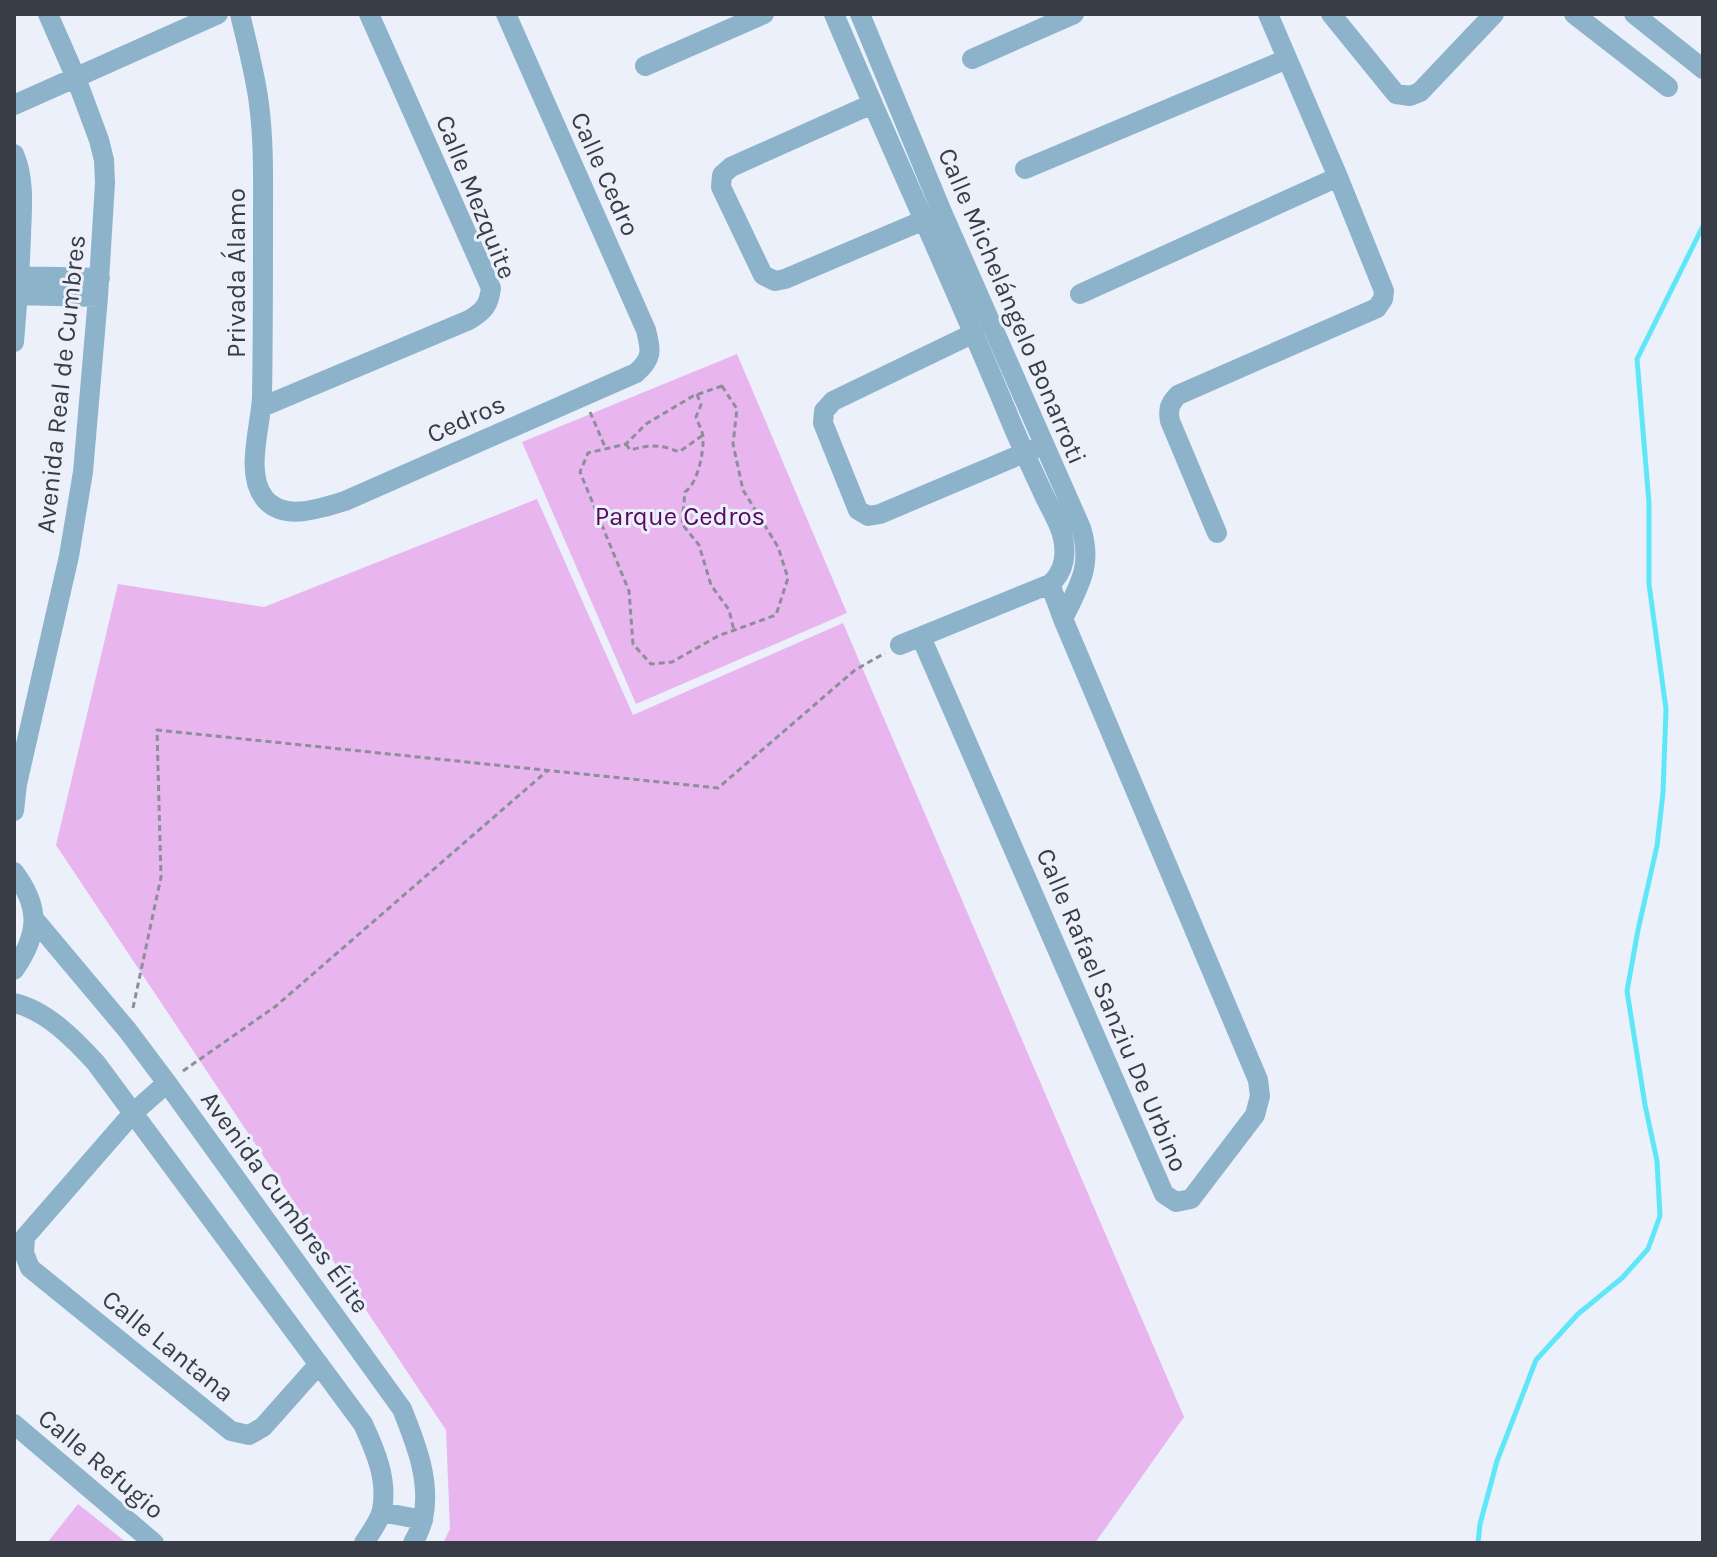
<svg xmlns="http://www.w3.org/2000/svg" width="1717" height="1557" font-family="Karla,sans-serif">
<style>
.green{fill:#e9b5ef}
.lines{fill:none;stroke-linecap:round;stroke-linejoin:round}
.stream{stroke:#5fe7f8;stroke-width:5}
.path{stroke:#8a8f99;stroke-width:3;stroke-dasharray:6 4;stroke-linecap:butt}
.minor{stroke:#8db3cb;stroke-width:20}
.labels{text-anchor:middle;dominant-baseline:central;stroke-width:6;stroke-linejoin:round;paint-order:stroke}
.street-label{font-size:26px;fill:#383d47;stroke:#ebf0fa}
.park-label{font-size:26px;fill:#580861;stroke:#ebf0fa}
</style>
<rect width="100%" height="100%" fill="#ebf0fa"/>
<path class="green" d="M737 354 847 613 636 704 522 442Z
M537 499 633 715 843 623 1184 1417 1095 1543H443L450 1529 446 1430 56 845 118 584 264 607Z
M78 1504 127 1543H47Z"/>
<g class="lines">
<path class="stream" d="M1478 1543 1480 1524 1497 1461 1536 1360 1578 1314 1622 1278 1648 1249 1660 1216 1657 1161 1645 1105 1627 991 1638 930 1657 846 1663 793 1666 709 1649 584V503L1637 359 1703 226"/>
<path class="path" d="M722 386 737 409 733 444 743 490 778 547 788 578 776 615 718 636 672 662 651 664 633 644 629 591 580 472 588 453 626 444 646 424 693 396Z
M697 394 701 405 696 417C698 423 702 430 703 436 704 452 698 483 685 492L682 524 699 545 711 585 729 610 734 631
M590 412 606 449
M626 444 630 450C649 445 660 444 679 452L703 435
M133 1008 161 877 157 730 718 788 855 670 885 653
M183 1071 276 1006 547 771"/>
<path class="minor" d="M240 14C247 44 255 73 259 104 264 142 263 181 263 220 263 279 263 338 262 397 261 426 244 474 265 499 284 522 321 508 345 501L636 373C653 358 651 351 646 330L506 14
M834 14C891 149 953 282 1009 417 1020 444 1032 469 1044 495 1050 508 1058 521 1062 534 1067 552 1065 572 1050 584L900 645
M860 14 942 212 1081 528C1093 566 1079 585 1063 619
M1331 14 1396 94 1410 96 1420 92 1494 14
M1574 14 1668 87
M1634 14 1703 69
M972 59 1074 14
M645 66 764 14
M872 104 731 167 722 175 721 187 763 275 775 281 785 279 936 215
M14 105 218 14
M14 154C25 180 22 206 21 235 20 271 17 306 14 342
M1025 169 1287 59
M14 276 100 278
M1080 294 1338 177
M14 295 98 297
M974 333 833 401 824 411 823 423 858 510 868 516 880 514 1036 448
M262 407 469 320C484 311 489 305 491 288L369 14
M1217 533 1170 421C1168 410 1169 404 1178 395L1377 308 1383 299 1384 291 1338 177 1268 14
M921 637 1164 1194 1176 1202 1191 1199 1255 1115 1260 1096 1258 1080 1063 619 1050 584
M14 811 17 784 69 556 83 472 98 297 105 183 104 160 99 140 76 78 48 14
M14 872C41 908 39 934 14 970
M34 919 128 1031 167 1083 402 1409C416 1444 431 1481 423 1519 421 1527 417 1536 413 1543
M14 1003C46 1010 75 1040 96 1063L363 1424C375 1450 388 1479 382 1510 380 1521 370 1533 364 1543
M167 1083 133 1113 25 1237 24 1253 30 1268 231 1431 249 1435 263 1427 319 1364
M14 1424 154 1543
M382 1512 423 1520"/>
</g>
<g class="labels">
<g class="street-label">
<text transform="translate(605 174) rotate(66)">Calle Cedro</text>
<text transform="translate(476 197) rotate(68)">Calle Mezquite</text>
<text transform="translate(236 273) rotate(-90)">Privada Álamo</text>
<text transform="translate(1012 306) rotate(67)">Calle Michelángelo Bonarroti</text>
<text transform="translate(61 384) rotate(-84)">Avenida Real de Cumbres</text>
<text transform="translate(466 419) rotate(-24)">Cedros</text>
<text transform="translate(1112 1010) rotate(67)">Calle Rafael Sanziu De Urbino</text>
<text transform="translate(285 1202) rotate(54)">Avenida Cumbres Élite</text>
<text transform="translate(168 1346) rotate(39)">Calle Lantana</text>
<text transform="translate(101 1464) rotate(40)">Calle Refugio</text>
</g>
<g class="park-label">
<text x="680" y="516">Parque Cedros</text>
</g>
</g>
<rect width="1717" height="1557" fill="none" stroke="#383d47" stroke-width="32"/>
</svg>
